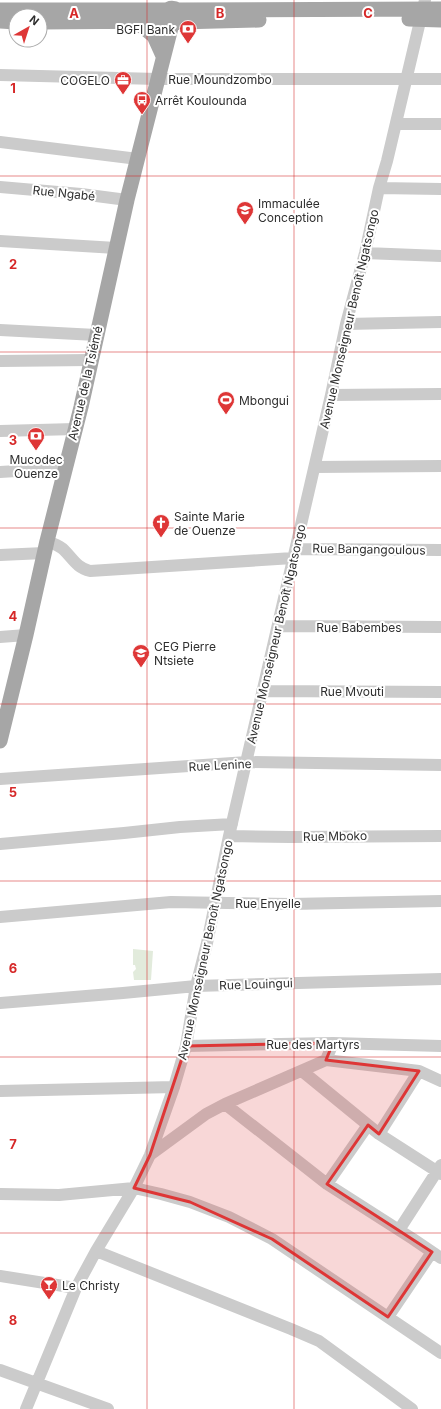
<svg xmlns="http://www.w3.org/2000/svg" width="441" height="1409" font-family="Inter,sans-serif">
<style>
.green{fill:#e2ebdc}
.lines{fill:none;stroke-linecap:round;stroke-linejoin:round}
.minor{stroke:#cbcbcb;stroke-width:12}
.major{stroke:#a6a6a6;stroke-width:15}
.marked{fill:#de3636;fill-opacity:0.2;stroke:#de3636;stroke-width:3;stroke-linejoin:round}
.grid{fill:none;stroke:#d62828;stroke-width:1;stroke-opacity:0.55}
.labels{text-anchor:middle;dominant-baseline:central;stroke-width:4;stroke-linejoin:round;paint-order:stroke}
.poi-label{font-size:12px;fill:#2e2e2e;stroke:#fff;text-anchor:start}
.street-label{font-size:12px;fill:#2e2e2e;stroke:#fff}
.grid-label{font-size:13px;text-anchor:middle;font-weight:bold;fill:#d62828;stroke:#fff;stroke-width:4;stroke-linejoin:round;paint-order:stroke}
</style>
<rect width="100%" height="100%" fill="#fff"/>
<path class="green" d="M133 949 153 951 151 980H134L133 972 136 969 135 965H133Z"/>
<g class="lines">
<path class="minor" d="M0 75 158 79H441
M396 124H441
M0 142 138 159
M0 187 81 194 127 200
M379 188 441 189
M0 241 116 248
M365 253 441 256
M346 324 441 322
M0 330 96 335
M0 361 90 360
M331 395 441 394
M0 431 75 429
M315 467 441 466
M0 472 65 468
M47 541C53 544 59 545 64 550 73 559 77 568 90 571L293 558
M296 549 441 550
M0 555 44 553
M278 626 441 627
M0 637 26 635
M262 691 441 692
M0 779 247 762 441 765
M229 836 290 837 441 836
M0 844 124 833 180 827 232 824
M0 917 171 902 291 904 441 901
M0 1003 123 993 196 986 441 979
M333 1043 326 1060 419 1071 441 1081
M186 1046 333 1043 441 1046
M302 1071 379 1134 441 1174
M0 1091 174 1087
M225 1104 327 1184 413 1239 441 1258
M379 1134 419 1071
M150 1155 206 1114 225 1104 326 1060
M327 1184 368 1125
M0 1194 59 1195 134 1188 161 1194 190 1202 229 1217 272 1239 441 1353
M399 1230 441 1165
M96 1251 291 1329 319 1341 412 1409
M0 1276 76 1288
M388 1317 432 1252
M0 1370 108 1409
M26 1409 76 1288 96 1251 134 1188 150 1155 174 1087 186 1046 196 986 207 943 229 836 331 395 346 324 365 253 379 188 387 161 425 0"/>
<path class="major" d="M0 10H167
M178 10 180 18 176 23 172 24 166 21C162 12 169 5 178 10L441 9
M409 19 441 20
M0 21 16 22
M40 22 166 21
M137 22 154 36 163 56
M178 22 259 20
M0 741 26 635 47 541 81 407 127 200 172 24"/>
</g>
<path class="marked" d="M333 1043 326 1060 419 1071 379 1134 368 1125 327 1184 432 1252 388 1317 272 1239 190 1202 134 1188 150 1155 186 1046Z"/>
<path class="grid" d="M147 0V1409M294 0V1409M0 176H441M0 352H441M0 528H441M0 704H441M0 881H441M0 1057H441M0 1233H441"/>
<defs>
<symbol id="bank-pin" viewBox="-11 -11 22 30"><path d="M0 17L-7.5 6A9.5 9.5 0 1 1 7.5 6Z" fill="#de3636" stroke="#fff"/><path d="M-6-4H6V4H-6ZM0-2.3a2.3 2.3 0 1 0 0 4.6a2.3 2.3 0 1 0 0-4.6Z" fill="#fff"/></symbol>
<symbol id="office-pin" viewBox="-11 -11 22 30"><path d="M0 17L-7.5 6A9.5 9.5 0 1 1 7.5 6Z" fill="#de3636" stroke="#fff"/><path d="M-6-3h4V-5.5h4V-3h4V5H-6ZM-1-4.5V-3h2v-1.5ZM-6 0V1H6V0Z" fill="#fff"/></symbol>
<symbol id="bus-pin" viewBox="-11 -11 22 30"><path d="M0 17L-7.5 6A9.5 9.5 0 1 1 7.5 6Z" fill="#de3636" stroke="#fff"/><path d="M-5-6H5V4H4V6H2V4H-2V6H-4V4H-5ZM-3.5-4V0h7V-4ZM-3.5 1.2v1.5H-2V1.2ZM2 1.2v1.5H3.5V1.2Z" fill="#fff"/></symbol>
<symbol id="school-pin" viewBox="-11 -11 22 30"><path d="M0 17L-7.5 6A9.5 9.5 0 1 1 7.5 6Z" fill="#de3636" stroke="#fff"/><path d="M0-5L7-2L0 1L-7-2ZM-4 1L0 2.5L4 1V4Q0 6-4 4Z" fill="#fff"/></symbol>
<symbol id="stadium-pin" viewBox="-11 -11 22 30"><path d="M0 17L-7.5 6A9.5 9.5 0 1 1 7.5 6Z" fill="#de3636" stroke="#fff"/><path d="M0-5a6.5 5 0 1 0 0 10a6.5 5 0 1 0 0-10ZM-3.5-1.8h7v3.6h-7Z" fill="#fff"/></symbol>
<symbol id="church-pin" viewBox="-11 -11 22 30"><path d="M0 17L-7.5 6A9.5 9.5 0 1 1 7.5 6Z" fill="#de3636" stroke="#fff"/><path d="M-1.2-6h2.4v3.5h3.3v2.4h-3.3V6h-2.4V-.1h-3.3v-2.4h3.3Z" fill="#fff"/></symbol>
<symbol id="bar-pin" viewBox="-11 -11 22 30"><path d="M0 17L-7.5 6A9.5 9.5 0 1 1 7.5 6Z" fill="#de3636" stroke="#fff"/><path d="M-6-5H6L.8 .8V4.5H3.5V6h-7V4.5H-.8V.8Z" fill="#fff"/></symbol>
</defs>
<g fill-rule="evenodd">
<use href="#bank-pin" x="178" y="19" width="20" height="27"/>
<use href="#office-pin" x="113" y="70" width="20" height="27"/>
<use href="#bus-pin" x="132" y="90" width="20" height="27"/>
<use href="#school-pin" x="235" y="200" width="20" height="27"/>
<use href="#stadium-pin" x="216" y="390" width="20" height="27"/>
<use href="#bank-pin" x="26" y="426" width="20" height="27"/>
<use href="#church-pin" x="151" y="513" width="20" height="27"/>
<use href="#school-pin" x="131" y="643" width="20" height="27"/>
<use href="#bar-pin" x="39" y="1275" width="20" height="27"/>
</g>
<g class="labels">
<g class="poi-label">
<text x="175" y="29" text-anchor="end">BGFI Bank</text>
<text x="110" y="80" text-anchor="end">COGELO</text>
<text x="155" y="100">Arrêt Koulounda</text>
<text x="258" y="203">Immaculée<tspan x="258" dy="14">Conception</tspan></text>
<text x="239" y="400">Mbongui</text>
<text x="36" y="459" text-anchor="middle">Mucodec<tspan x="36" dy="14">Ouenze</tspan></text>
<text x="174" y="516">Sainte Marie<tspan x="174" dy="14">de Ouenze</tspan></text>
<text x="154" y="646">CEG Pierre<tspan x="154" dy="14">Ntsiete</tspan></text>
<text x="62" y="1285">Le Christy</text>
</g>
<g class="street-label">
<text x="220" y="79">Rue Moundzombo</text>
<text transform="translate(64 193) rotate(6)">Rue Ngabé</text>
<text transform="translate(349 319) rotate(-77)">Avenue Monseigneur Benoît Ngatsongo</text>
<text transform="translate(85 383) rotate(-77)">Avenue de la Tsiémé</text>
<text transform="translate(369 549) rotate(1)">Rue Bangangoulous</text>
<text x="359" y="627">Rue Babembes</text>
<text transform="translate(276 634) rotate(-77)">Avenue Monseigneur Benoît Ngatsongo</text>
<text x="352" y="691">Rue Mvouti</text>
<text transform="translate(220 765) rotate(-3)">Rue Lenine</text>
<text transform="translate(335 836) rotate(-1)">Rue Mboko</text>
<text x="268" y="903">Rue Enyelle</text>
<text transform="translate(205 950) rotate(-78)">Avenue Monseigneur Benoît Ngatsongo</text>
<text transform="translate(256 984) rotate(-2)">Rue Louingui</text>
<text x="313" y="1044">Rue des Martyrs</text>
</g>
</g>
<g class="grid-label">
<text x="74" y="18">A</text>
<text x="220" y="18">B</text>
<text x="368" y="18">C</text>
<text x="13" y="93">1</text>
<text x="13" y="269">2</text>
<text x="13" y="445">3</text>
<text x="13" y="621">4</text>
<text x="13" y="797">5</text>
<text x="13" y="973">6</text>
<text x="13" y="1149">7</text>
<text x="13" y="1325">8</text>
</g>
<g transform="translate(28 28) rotate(39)"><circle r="19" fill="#ffffff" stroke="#ababab"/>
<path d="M0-3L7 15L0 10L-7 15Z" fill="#de3636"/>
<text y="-6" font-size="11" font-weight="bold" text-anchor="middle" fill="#2e2e2e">N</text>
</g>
</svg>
